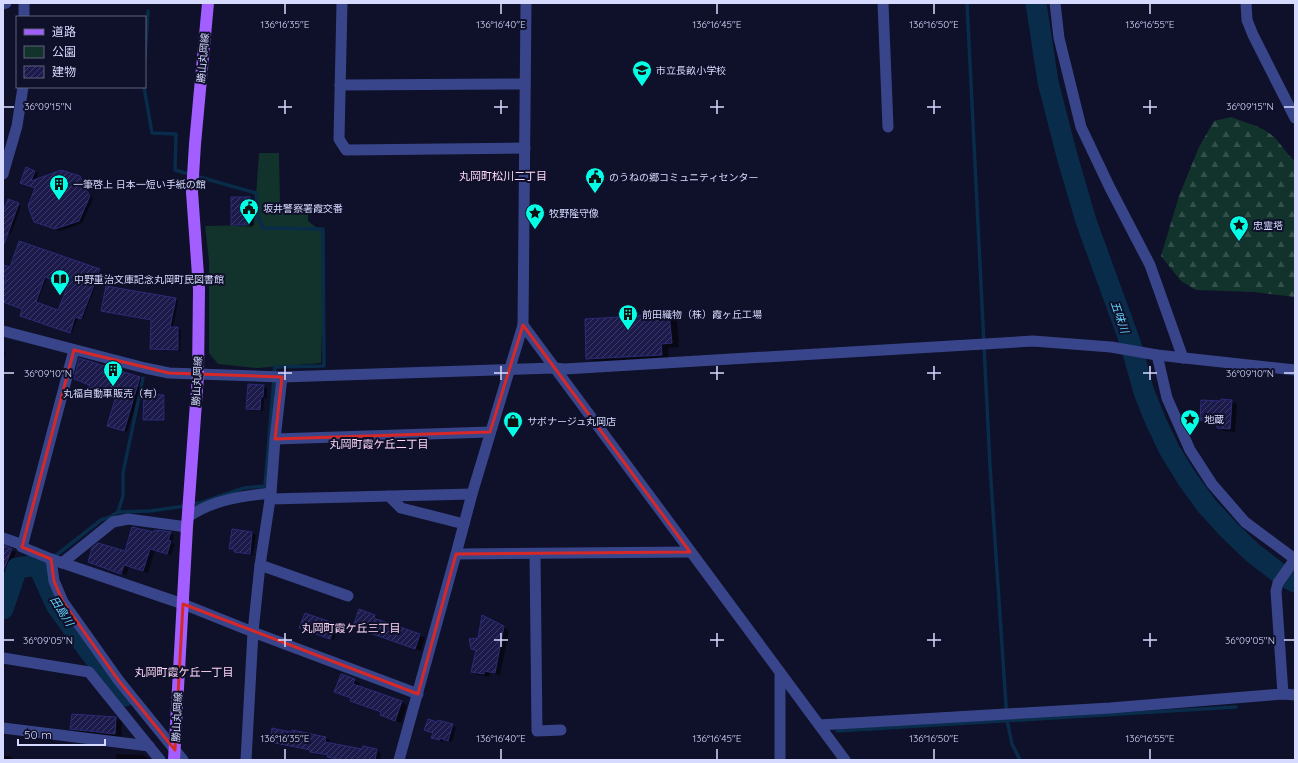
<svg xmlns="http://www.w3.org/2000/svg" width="1298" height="763" font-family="Quicksand,'Noto Sans JP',sans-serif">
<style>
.forest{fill:url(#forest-firs)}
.green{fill:#12332b}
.shadow{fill:#0007;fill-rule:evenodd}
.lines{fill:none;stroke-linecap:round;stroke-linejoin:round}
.stream{stroke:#082c49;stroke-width:3.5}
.river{stroke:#082c49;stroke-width:21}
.building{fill:url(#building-hatch);stroke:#2b2b78;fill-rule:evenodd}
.minor{stroke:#38458a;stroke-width:11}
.major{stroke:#a35eff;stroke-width:12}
.marked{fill:none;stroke:#d62828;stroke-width:3;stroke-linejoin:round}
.ticks{fill:none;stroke:#d7daff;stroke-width:1.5}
.labels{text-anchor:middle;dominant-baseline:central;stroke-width:4;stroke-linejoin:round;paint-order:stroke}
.street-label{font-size:10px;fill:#d7daff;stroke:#0f1029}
.poi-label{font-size:10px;fill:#d7daff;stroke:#0f1029;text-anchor:start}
.neighbourhood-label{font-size:11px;fill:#ffd9f9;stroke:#0f1029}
.water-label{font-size:11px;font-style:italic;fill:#65d6ff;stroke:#0f1029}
.ticks-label{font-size:10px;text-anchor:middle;fill:#d7daff;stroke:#0f1029;stroke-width:4;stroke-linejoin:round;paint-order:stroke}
</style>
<defs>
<pattern id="forest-firs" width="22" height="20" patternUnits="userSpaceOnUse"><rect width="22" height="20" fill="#12332b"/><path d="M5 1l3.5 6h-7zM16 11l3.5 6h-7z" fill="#34504b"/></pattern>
<pattern id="building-hatch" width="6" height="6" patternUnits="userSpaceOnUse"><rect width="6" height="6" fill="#1b1a4b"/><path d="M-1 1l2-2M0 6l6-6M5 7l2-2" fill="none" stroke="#3b3b66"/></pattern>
</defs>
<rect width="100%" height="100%" fill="#0f1029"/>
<path class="forest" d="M1231,117C1243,122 1258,125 1269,133C1279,139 1285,153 1295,161V297L1254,292L1196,290L1181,281L1161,256L1179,196L1199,147L1214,121Z"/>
<path class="green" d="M259,153H279L280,203L308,204V221L325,234L321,363L257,368L218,364L209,353V261L205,226L254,225Z"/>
<g class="shadow">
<path d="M35,171L38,173L36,181L79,177L83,179L93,199L82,223L60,231L39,223L36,188L25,184Z"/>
<path d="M249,198L253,200V227L236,226L232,224Z"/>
<path d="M9,200L21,206L11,234L3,231V214Z"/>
<path d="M3,266L10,268L99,270L101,271L83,319L78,317L72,333L23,317V309L3,302V290L7,277L3,275ZM47,277L69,285L59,312L37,304Z"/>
<path d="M175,299L178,301L173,328L181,330L180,351L154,350L151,349L152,321L106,312L103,311Z"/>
<path d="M669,315L677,320L679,347L668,348L669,359L595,362L587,358Z"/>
<path d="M3,350L6,352L3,359Z"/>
<path d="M80,359L143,380L127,432L108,426L117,396L92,388L90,387V385L75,379Z"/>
<path d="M264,386L267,388V398H264L263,411H251L247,409Z"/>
<path d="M163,396H165V420L144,419Z"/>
<path d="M1231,401L1237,404L1235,432L1224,431L1218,428V423H1207L1201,419Z"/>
<path d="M233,530L252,533L256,535L253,555L238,553L230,548Z"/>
<path d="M155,533H170L174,535L172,543L175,544L171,555L155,550L148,573L129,567L126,575L93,564L126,552Z"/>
<path d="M3,546L16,552L12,564L15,566L3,603Z"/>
<path d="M374,616L380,619L379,621L420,635L425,638L421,651L359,629L354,626Z"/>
<path d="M335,625L339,627L334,640L304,629Z"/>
<path d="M503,627L509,631L500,675L490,673L489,677L478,675L472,671L476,650L472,648L479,639Z"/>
<path d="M354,680L360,683L358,687L402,702L407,706L401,723L387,718L381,715L382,713L357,704L351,700L352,699L335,691Z"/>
<path d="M72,715L116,718L122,722L121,737L77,732L71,729Z"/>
<path d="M438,721L456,727L452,742L444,739L443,742L436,739L432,737L434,734L425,730L438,723Z"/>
<path d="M326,738L330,740V744L363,750H376L381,753L380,760H335L328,756L316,754L311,751L276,744L271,742Z"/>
<path d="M116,754L143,755L148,758V760H116Z"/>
<path d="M3,756H10L13,759V760H3Z"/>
</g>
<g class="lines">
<g class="stream">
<path d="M967,3L990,466L1007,720L1012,744L1020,760"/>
<path d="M145,58L148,11"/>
<path d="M144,87L152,133L176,134L175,170L256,193L258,216L263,228L323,229L324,366L275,367L265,486L244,488L200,503L191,504"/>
<path d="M118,512L123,496V473L143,378"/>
<path d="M53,557L59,553L101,520L110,517L118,512L150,511L185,506"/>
<path d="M38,565L47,560"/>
<path d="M837,731L1236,707"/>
</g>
<g class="river">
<path d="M1036,3L1048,82L1067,156L1086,221L1130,342L1144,392L1156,422L1170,451L1188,480L1207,506L1229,530L1253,553L1279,573L1295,582"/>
<path d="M3,609L17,568L38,565L56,605L89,651L125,696"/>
</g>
</g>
<g class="building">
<path d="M26,167L35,171L31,181L61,170L80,176L90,196L79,221L55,229L34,222L28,206L35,188L20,183Z"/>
<path d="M231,197H250L249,225H231Z"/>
<path d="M8,199L19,203L4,244L3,211Z"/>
<path d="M19,241L100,269L81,319L75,317L70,333L20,316L22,309L3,302V287L6,277L3,276V265L10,267ZM45,277L68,285L58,310L36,302Z"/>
<path d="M106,286L176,298L170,327H178V350L150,349L151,320L101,311Z"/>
<path d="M669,314L672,343L661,344L662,355L586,359L585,319Z"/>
<path d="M79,358L140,377L124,431L107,426L116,396L89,387V385L74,379Z"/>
<path d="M248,384L264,385L263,397H261L260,410L246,409Z"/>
<path d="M144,394L164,395V420H143Z"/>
<path d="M1221,399L1232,400L1230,429L1217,428V421L1200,420L1201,400L1221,401Z"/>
<path d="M132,527L154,532V530L156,531L157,530L171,532L168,540L171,541L167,554L150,549L143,571L124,565L121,574L88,562L92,548L98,543L125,551Z"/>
<path d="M232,529L252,532L250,554L234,552V549H229Z"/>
<path d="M3,545L12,549L3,571Z"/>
<path d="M359,609L375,615L374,618L420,634L415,649L353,627Z"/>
<path d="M305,613L336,624L330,639L299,628Z"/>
<path d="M482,615L504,626L495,673L484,671V674L471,672L476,650L471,649L469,639L478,638Z"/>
<path d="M341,674L355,679L353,684L402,701L395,721L380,715L381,712L350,701L351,698L334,692Z"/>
<path d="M72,714L116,717L115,734L70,729Z"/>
<path d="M428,719L437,722L438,720L453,724L448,741L440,738V740L431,738L433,733L424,730Z"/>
<path d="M272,728L291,732L292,730L326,737L325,742L362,749L363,746L377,749L375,760H341L327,757L328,755L310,752V750L270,742Z"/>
</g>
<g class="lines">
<g class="minor">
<path d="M342,3L339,139L346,150L525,148"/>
<path d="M883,3L888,127"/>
<path d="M1055,3L1059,38L1081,127L1110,188L1150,265L1183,358"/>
<path d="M1246,3L1247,20L1253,35L1295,118"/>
<path d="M3,4L6,3"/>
<path d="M24,17V3"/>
<path d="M340,85L525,84"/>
<path d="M3,174L17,126L23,87"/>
<path d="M523,325L845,760"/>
<path d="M3,331L145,368L169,373L282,377L554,368L565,369L1033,341L1111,347L1157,355L1295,370"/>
<path d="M74,350L22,547L51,559L183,604L253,632L418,694"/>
<path d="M1157,355L1167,398L1190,450L1212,484L1245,522L1295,559"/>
<path d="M275,439L490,432"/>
<path d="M389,496L401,508L464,524"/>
<path d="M270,499L472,494"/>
<path d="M188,517C212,500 242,496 271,493"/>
<path d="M3,538L23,545"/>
<path d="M456,554L690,552"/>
<path d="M535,554L537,731L561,730"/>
<path d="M51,559L54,581L63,602L119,681L183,760"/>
<path d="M62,563L113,522L128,519L187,527"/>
<path d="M260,565L348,596"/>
<path d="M3,658L89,672L160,760"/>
<path d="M1283,694L1276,591L1278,583L1295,559"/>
<path d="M819,725L1110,708L1283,694L1295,695"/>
<path d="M3,728L149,746"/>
<path d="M246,760L253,632L260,565L271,493L275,439L282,377"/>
<path d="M399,760L456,554L472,494L523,325L526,3"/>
<path d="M780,760V674"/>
</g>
<path class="major" d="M174,760L187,527L198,375L199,289L192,192L195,144L208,3"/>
</g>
<path class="marked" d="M523,325L690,552L456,554L418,694L183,604L175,750L119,681L63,602L54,581L51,559L22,547L74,350L169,373L282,377L275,439L490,432Z"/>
<path class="ticks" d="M285,4V14M501,4V14M717,4V14M934,4V14M1150,4V14M285,100V114M501,100V114M717,100V114M934,100V114M1150,100V114M4,107H14M278,107H292M494,107H508M710,107H724M927,107H941M1143,107H1157M1284,107H1294M285,366V380M501,366V380M717,366V380M934,366V380M1150,366V380M4,373H14M278,373H292M494,373H508M710,373H724M927,373H941M1143,373H1157M1284,373H1294M285,633V647M501,633V647M717,633V647M934,633V647M1150,633V647M4,640H14M278,640H292M494,640H508M710,640H724M927,640H941M1143,640H1157M1284,640H1294M285,749V759M501,749V759M717,749V759M934,749V759M1150,749V759"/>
<defs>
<g id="school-pin" transform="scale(1)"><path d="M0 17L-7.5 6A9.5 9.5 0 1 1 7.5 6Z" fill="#03ffe6" stroke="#0f1029"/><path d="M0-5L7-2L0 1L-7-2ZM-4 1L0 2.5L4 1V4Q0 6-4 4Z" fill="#111"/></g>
<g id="civic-pin" transform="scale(1)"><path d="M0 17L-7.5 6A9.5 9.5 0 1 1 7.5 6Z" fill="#03ffe6" stroke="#0f1029"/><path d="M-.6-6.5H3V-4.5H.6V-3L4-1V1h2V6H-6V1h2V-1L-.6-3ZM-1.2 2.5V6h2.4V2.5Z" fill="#111"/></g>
<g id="building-pin" transform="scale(1)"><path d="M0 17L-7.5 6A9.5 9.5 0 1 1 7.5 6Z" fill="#03ffe6" stroke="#0f1029"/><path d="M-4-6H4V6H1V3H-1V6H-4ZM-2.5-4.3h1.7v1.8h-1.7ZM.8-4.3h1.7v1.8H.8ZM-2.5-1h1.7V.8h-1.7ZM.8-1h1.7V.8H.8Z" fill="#111"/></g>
<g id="sight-pin" transform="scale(1)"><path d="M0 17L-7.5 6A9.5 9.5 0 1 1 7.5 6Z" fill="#03ffe6" stroke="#0f1029"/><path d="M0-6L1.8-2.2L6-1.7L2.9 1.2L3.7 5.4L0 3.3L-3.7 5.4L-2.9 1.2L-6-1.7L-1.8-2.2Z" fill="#111"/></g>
<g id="library-pin" transform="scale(1)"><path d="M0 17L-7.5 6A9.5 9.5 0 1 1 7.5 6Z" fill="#03ffe6" stroke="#0f1029"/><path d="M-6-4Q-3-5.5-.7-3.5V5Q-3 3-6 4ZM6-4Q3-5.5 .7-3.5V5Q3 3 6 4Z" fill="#111"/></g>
<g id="shop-pin" transform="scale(1)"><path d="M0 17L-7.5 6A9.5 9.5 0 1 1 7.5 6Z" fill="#03ffe6" stroke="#0f1029"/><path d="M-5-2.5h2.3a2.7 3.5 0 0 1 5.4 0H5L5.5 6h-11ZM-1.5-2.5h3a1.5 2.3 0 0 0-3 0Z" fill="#111"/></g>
</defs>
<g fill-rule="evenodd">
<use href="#school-pin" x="642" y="70"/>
<use href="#civic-pin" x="595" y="177"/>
<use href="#building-pin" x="59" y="184"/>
<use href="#civic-pin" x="249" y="208"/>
<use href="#sight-pin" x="535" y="213"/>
<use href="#sight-pin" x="1239" y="225"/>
<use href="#library-pin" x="60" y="279"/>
<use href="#building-pin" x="628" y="314"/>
<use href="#building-pin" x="113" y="370"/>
<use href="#sight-pin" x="1190" y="419"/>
<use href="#shop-pin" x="513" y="421"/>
</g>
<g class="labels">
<g class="street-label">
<text transform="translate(203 58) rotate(-85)">勝山丸岡線</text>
<text transform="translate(197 381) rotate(-87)">勝山丸岡線</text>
<text transform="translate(177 717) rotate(-87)">勝山丸岡線</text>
</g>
<g class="poi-label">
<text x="656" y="70">市立長畝小学校</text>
<text x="609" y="177">のうねの郷コミュニティセンター</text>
<text x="73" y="184">一筆啓上 日本一短い手紙の館</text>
<text x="263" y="208">坂井警察署霞交番</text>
<text x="549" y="213">牧野隆守像</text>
<text x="1253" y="225">忠霊塔</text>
<text x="74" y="279">中野重治文庫記念丸岡町民図書館</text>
<text x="642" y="314">前田織物（株）霞ヶ丘工場</text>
<text x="113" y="393" text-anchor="middle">丸福自動車販売（有）</text>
<text x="1204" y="419">地蔵</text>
<text x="527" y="421">サボナージュ丸岡店</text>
</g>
<g class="neighbourhood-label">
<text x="503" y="176">丸岡町松川二丁目</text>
<text x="379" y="444">丸岡町霞ケ丘二丁目</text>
<text x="351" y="628">丸岡町霞ケ丘三丁目</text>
<text x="184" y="672">丸岡町霞ケ丘一丁目</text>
</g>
<g class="water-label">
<text transform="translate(1120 317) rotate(71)">五味川</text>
<text transform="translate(62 611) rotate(58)">田島川</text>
</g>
</g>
<g class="ticks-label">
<text x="285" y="28">136°16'35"E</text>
<text x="501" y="28">136°16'40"E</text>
<text x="717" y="28">136°16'45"E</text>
<text x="934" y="28">136°16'50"E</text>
<text x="1150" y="28">136°16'55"E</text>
<text x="48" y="110">36°09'15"N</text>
<text x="1250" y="110">36°09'15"N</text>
<text x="48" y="377">36°09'10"N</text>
<text x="1250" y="377">36°09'10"N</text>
<text x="48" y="644">36°09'05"N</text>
<text x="1250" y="644">36°09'05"N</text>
<text x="285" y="742">136°16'35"E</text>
<text x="501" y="742">136°16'40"E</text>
<text x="717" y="742">136°16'45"E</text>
<text x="934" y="742">136°16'50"E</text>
<text x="1150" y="742">136°16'55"E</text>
</g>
<rect width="1298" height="763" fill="none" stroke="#d7daff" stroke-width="8"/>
<rect x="16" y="16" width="130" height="72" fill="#0f1029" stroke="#5f617f"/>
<rect x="24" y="29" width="20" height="6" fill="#a35eff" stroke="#5f617f"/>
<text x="52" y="36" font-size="12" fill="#d7daff">道路</text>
<rect x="24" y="46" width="20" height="12" fill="#12332b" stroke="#5f617f"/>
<text x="52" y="56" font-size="12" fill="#d7daff">公園</text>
<rect x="24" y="66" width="20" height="12" fill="url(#building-hatch)" stroke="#5f617f"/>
<text x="52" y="76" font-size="12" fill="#d7daff">建物</text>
<path d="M18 739v6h87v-6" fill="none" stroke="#d7daff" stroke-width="2"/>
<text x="24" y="739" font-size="12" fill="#d7daff" stroke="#0f1029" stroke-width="3" paint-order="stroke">50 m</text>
</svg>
